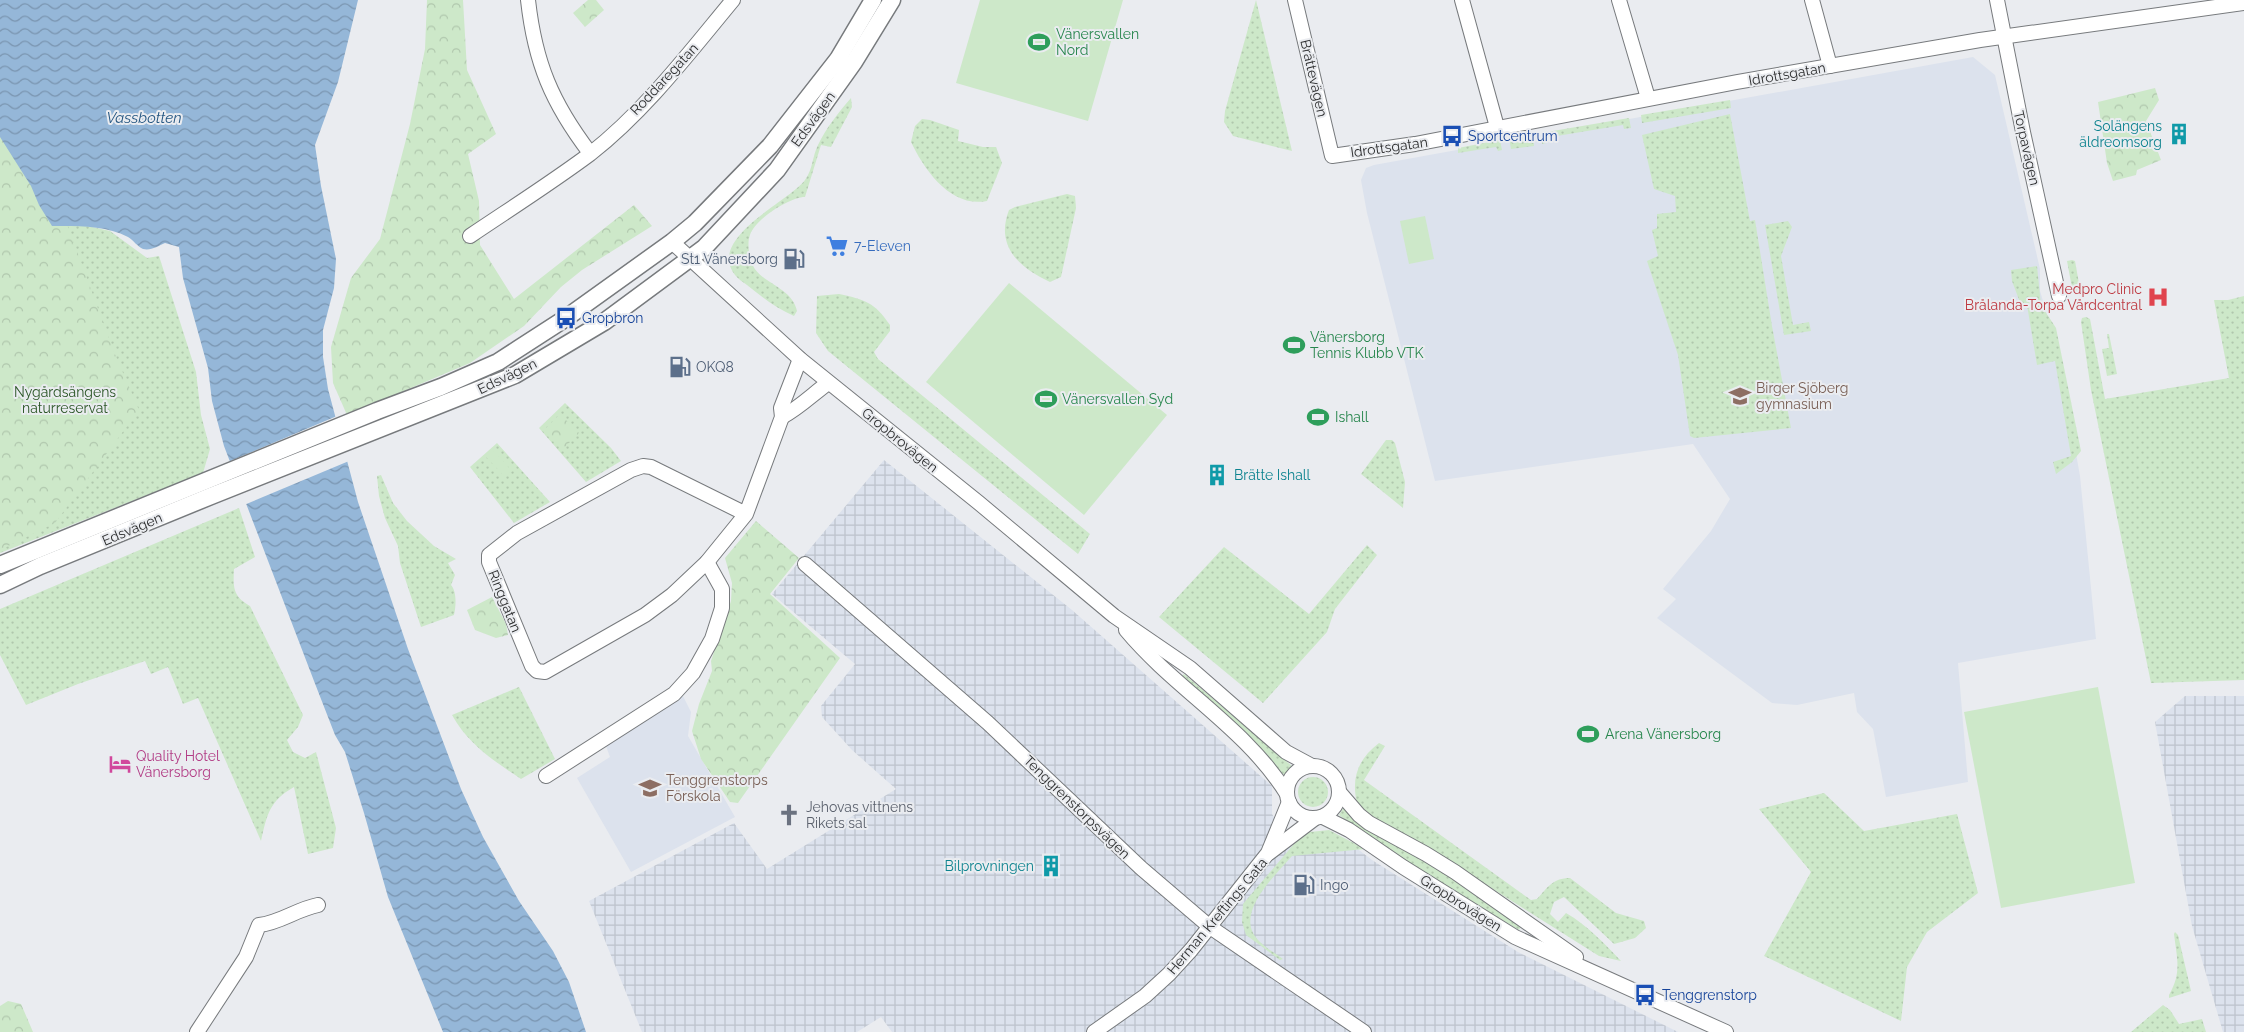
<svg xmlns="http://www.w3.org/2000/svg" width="2244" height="1032" font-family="Raleway,sans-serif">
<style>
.built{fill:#dce2ed}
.industrial{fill:url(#industrial-grid)}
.grass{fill:url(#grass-dots)}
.forest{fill:url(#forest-crowns)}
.garden{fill:#cde8c9}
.water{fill:url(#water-waves)}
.pier{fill:#eaecf0}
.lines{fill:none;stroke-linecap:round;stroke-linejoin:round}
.minor-casing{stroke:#777a7d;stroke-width:16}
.major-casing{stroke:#777a7d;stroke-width:19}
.minor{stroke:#fff;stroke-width:14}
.major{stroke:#fff;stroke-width:16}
.labels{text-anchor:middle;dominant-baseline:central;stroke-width:4;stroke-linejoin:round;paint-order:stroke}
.leisure-label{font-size:14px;fill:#27864d;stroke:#eaecf0;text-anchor:start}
.street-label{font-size:14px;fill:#2d2e2f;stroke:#eaecf0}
.culture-label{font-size:14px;fill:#0d838f;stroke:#eaecf0;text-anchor:end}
.transit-label{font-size:14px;fill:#164399;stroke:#eaecf0;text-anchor:start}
.shop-label{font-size:14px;fill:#366cbe;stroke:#eaecf0;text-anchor:start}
.service-label{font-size:14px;fill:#4e5e75;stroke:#eaecf0;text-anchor:start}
.health-label{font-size:14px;fill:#be3a42;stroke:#eaecf0;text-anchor:end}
.education-label{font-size:14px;fill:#785e54;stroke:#eaecf0;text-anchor:start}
.park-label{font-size:14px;fill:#2a5525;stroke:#eaecf0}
.hotel-label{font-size:14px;fill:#b23c85;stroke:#eaecf0;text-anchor:start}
.worship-label{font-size:14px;fill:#5b616d;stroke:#eaecf0;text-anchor:start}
.water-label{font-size:15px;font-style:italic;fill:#235581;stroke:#eaecf0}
</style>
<defs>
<pattern id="industrial-grid" width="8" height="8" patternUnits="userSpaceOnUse" patternTransform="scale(1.25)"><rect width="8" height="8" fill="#dce2ed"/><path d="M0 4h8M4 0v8" fill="none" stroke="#bdc2cc"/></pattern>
<pattern id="grass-dots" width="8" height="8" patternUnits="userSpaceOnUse" patternTransform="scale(1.25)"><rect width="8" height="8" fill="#cde8c9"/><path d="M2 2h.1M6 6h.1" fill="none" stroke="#b0c7ad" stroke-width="1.8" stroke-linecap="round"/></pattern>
<pattern id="forest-crowns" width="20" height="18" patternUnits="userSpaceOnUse" patternTransform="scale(1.25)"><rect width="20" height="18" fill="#cde8c9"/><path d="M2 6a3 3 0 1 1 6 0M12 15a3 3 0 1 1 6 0" fill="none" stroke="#b0c7ad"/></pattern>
<pattern id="water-waves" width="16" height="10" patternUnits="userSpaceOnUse" patternTransform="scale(1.25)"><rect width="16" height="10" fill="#95b7d8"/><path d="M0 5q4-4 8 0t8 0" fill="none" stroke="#7a95b0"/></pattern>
</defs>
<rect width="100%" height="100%" fill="#eaecf0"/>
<g class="built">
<path d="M1973,57L1995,75L2040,269V291L2057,347L2080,476L2096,639L1958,663L1968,782L1886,797L1873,729L1857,712L1854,693L1797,705L1772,703L1657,618L1676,599L1663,589L1711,531L1730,499L1693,444L1435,481L1367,213L1361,180L1366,168L1374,165Z"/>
<path d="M683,696L691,712L688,736L735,817L631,872L577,778L610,757L606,746L662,708Z"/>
</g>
<g class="industrial">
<path d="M884,460L1072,610L1272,786V814L1295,852L1351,844L1372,860L1518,952L1678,1032H892L881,1017L857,1032H642L589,901L734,823L767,869L896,789L852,750L822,717L821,706L855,664L772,594Z"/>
<path d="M2185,696H2244V1032H2223L2192,926L2155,722Z"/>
</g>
<g class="grass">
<path d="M1256,0L1292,151L1233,136L1224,122L1225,111Z"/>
<path d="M851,98L852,107L831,147L821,145L805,197C790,197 755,219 750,235C747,243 749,253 751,261C758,284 792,286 797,311L794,316C776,308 762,297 747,285C743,282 738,279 735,275C706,238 790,201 805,180C813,169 812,157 818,145C826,128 839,112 851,98Z"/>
<path d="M1730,100L1731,108L1642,123L1641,115Z"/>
<path d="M1730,114L1750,221L1755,220L1772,326L1791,428L1694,438L1690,436L1678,355L1647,261L1658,256L1652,230L1657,228V214L1676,212L1675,196L1654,189L1642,135Z"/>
<path d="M1629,118L1631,128L1624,129L1623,125L1545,138L1546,143L1542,144L1541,133Z"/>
<path d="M922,119L930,120L959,130L958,141L983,147H996L1002,163L987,201C951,208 925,171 911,142L915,126Z"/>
<path d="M1533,135L1534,146L1511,149L1509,138Z"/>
<path d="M1500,140L1502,150L1498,151L1496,147L1458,153V148Z"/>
<path d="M0,160L63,226H88L110,231L147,258L159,256L196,372L201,415L210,449L203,473L0,553Z"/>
<path d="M1067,194L1075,196L1076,208L1061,277L1050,282C1019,268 995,246 1009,210L1015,207Z"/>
<path d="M1788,221L1792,227L1781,256L1793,325L1809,322L1811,331L1784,335L1765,225Z"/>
<path d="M2072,260L2075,261L2080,289L2073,293L2067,261Z"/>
<path d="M2037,266L2041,305L2056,328L2081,451L2072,462L2056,474L2053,462L2071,456L2055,361L2037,365L2027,305H2021L2012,281L2011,270Z"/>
<path d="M839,294C866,300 874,302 890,325V331L874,352L878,359L1090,534L1078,554L828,351L816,333L817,296Z"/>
<path d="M2244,296V680L2151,683L2091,390L2081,322L2082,318L2086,317L2090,319L2105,399L2229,378L2214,300H2228Z"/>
<path d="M2107,334H2109L2117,374L2107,376L2102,349L2109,348Z"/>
<path d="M565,403L611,448L621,461L586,482L539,428Z"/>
<path d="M1386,440H1392L1395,443L1405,482L1403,508L1361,474Z"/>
<path d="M497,443L550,502L514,523L470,467Z"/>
<path d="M381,475L393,503L407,521L434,546L456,559L448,563L455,575L451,585C457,592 456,606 454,615L421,627L400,563L398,546L385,518L379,496L377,476Z"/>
<path d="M239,508L255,557L234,569C233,588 233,596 250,606L303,715L298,727L287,740L293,752L305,758L316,752L336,828L333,848L308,854L294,787C269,801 267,815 261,841L198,698L183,704L168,667L151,674L145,661L78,684L26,705L0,655V609Z"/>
<path d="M1367,545L1377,555L1335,609L1327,632L1263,703L1159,617L1224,547L1309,614Z"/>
<path d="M1184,674L1293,767L1284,775L1181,677Z"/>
<path d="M519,687L555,759L521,779C494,761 468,744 452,715Z"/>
<path d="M1379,743L1385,746L1364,780L1531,900L1537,899C1548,887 1553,878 1570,878L1616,913L1644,921L1646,928L1635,938L1614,944L1564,897L1554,902L1550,914L1558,922L1566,913C1587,925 1605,944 1621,961L1599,956L1447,860L1373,819L1357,803C1351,778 1358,759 1379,743Z"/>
<circle cx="1313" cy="792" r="15"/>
<path d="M1824,793L1864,831L1957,814L1978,893L1927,932L1907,967L1901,1021L1764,956L1811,872L1759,809Z"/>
<path d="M1344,807L1367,830L1435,865L1522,925L1519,930L1403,861L1339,815Z"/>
<path d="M1329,830L1365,849L1292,856C1277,874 1240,907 1253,933C1259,944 1273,952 1283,959L1280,960L1246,935L1242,922L1243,904L1299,838L1310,832Z"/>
<path d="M2175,932L2178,935L2191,991L2169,998V995C2182,973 2177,959 2174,934Z"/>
<path d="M2163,1005L2170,1010L2179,1024L2202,1019L2206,1032H2131Z"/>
</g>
<g class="forest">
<path d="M427,0H463L467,70L496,134L468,154L479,201L480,245L514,299L634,205L652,226L582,270L561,287L524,326L470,363L347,415L333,383L331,347L351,278L380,239L410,124L425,49Z"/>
<path d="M588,0H596L604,10L585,27L573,13Z"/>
<path d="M0,42L114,352L139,410L55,523L0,550Z"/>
<path d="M2155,88L2159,100L2146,121L2161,160L2137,170L2136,175L2113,181L2107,163L2098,102Z"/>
<path d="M560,414L579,433L563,449L545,429Z"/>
<path d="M756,521L799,558L770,594L840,658L738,803L730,802L701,759L692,731L699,704L712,671L711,661L731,601L732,583L725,558Z"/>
<path d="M492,597L506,624L508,635L496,638L475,630L467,610Z"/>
<path d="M8,1001L21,1004L33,1032H0V1006Z"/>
</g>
<g class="garden">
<path d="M980,0H1123L1088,121L956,83Z"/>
<path d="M1425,216L1434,259L1409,264L1400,221Z"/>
<path d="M1009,283L1167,415L1084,515L926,382Z"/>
<path d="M492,449L512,471L505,477L485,456Z"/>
<path d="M2098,687L2135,883L2001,908L1964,712Z"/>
</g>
<path class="water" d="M0,0H358L338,82L315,145L321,186L336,259L334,288L323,330V357L328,389L358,502L408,649L461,789L483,837L519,901L553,951L569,982L586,1032H443L388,897L364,813L345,752L335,735L314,681L224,446L212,401L208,368L183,278L179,247L165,243C158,246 151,251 143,249C138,247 133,240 128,237C105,225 77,226 52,226L39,205L31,186L0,137Z"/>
<path class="pier" d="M337,416L349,461L244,505L228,462Z"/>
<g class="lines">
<g class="minor-casing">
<g id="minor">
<path d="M528,0C535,63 552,103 590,153"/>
<path d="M1295,0L1332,156L1415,144L1737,82L1980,40L2244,3"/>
<path d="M1462,0L1497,127"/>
<path d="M1619,0L1648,98"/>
<path d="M1812,0L1830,66"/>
<path d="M1997,0L2023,132L2059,296"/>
<path d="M470,236C510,209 551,183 590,154C645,111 689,53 733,0"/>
<path d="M672,242L800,359L979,503L1114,616L1190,668L1286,752L1312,766"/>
<path d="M782,417C799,408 813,394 828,383"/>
<path d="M746,514L651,467L643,466L631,470L517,533L489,555V562L532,666L537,671L545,672L645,615L672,595L707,562L746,514L782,417L781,408L800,359"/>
<path d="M805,564L988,723L1141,868L1210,927L1364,1032"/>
<path d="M1126,630C1175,689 1246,728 1287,794"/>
<circle cx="1313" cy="792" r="26"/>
<path d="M546,776L674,694L693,673L712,639L722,608V589L707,562"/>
<path d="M1340,793L1359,815L1369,823L1426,854L1455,872L1576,957"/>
<path d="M1323,817L1349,830L1403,867L1515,937L1726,1032"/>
<path d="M1269,853L1314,819"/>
<path d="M197,1032L246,957L259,925C280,923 297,909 318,905"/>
<path d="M1094,1032L1145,996L1169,974L1191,950L1268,853L1289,802"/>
</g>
</g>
<g class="major-casing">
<g id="major">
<path d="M0,565L377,411L441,387L498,362L518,349L566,318L672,242L695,223L770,146L838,59L873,0"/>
<path d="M0,585L40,566L211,496L515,375L604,322L704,248L777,170L854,62L892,0"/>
</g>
</g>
<use href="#minor" class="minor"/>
<use href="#major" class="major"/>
</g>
<defs>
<g id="stadium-bare" transform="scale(1.725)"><path d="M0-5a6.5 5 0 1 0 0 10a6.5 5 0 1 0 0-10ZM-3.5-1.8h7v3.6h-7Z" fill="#2e9e5b" stroke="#eaecf0" stroke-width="2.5" paint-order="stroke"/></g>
<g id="building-bare" transform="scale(1.725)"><path d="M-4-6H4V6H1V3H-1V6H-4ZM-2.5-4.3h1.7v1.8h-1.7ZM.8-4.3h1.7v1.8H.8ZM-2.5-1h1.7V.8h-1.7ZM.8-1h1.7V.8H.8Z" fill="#0f9aa8" stroke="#eaecf0" stroke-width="2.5" paint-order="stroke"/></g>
<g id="bus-bare" transform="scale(1.725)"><path d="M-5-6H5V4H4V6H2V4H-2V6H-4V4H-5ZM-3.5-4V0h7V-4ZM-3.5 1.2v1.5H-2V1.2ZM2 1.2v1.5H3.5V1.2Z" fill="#1a4fb4" stroke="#eaecf0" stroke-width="2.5" paint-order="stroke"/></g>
<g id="supermarket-bare" transform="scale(1.725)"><path d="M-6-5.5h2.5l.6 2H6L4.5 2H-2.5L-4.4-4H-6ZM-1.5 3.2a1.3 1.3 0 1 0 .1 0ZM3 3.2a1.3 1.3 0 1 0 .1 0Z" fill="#3f7fe0" stroke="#eaecf0" stroke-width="2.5" paint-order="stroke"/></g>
<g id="fuel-bare" transform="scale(1.725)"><path d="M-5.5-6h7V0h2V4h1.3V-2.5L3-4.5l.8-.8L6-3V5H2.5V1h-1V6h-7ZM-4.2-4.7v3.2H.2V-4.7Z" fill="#5c6f8a" stroke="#eaecf0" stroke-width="2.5" paint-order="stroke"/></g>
<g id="hospital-bare" transform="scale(1.725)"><path d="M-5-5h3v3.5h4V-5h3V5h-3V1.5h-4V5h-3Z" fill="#e0444e" stroke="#eaecf0" stroke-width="2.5" paint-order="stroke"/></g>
<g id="school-bare" transform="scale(1.725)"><path d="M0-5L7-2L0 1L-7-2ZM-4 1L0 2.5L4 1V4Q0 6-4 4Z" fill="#8d6e63" stroke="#eaecf0" stroke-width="2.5" paint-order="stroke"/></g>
<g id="hotel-bare" transform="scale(1.725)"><path d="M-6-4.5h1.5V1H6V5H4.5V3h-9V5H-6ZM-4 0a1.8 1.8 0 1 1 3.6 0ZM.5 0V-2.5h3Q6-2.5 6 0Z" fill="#d1479c" stroke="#eaecf0" stroke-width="2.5" paint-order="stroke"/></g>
<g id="church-bare" transform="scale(1.725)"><path d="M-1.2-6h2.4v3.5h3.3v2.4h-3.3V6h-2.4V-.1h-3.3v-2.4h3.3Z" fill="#6b7280" stroke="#eaecf0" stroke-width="2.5" paint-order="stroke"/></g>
</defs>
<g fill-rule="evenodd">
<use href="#stadium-bare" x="1039" y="42"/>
<use href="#building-bare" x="2179" y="134"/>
<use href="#bus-bare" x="1452" y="136"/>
<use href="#supermarket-bare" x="837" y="246"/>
<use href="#fuel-bare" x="794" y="259"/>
<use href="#hospital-bare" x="2158" y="297"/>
<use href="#bus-bare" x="566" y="318"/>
<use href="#stadium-bare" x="1294" y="345"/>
<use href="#fuel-bare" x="680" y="367"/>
<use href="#school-bare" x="1740" y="396"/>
<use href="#stadium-bare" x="1046" y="399"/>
<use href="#stadium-bare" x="1318" y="417"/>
<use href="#building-bare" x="1217" y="475"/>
<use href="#stadium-bare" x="1588" y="734"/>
<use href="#hotel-bare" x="120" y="764"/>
<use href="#school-bare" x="650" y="788"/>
<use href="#church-bare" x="789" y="815"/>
<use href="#building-bare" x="1051" y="866"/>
<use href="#fuel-bare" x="1304" y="885"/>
<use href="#bus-bare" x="1645" y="995"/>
</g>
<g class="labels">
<g class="leisure-label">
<text x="1056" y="34">Vänersvallen<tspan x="1056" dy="16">Nord</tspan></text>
<text x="1310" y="337">Vänersborg<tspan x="1310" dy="16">Tennis Klubb VTK</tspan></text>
<text x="1062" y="399">Vänersvallen Syd</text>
<text x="1335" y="417">Ishall</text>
<text x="1605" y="734">Arena Vänersborg</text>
</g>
<g class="street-label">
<text transform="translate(1787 74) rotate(-10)">Idrottsgatan</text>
<text transform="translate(1314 78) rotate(77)">Brättevägen</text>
<text transform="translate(664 79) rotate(-47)">Roddaregatan</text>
<text transform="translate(813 119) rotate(-54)">Edsvägen</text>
<text transform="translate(1389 147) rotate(-8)">Idrottsgatan</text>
<text transform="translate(2027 148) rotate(77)">Torpavägen</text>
<text transform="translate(507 376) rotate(-26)">Edsvägen</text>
<text transform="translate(900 440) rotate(39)">Gropbrovägen</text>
<text transform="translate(132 529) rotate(-23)">Edsvägen</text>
<text transform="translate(505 601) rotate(68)">Ringgatan</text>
<text transform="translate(1077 807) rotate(44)">Tenggrenstorpsvägen</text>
<text transform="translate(1461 903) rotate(32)">Gropbrovägen</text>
<text transform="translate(1217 916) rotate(-50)">Herman Kreftings Gata</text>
</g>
<g class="culture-label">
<text x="2162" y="126">Solängens<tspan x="2162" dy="16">äldreomsorg</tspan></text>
<text x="1234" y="475" text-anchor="start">Brätte Ishall</text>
<text x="1034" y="866">Bilprovningen</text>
</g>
<g class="transit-label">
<text x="1468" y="136">Sportcentrum</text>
<text x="582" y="318">Gropbron</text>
<text x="1662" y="995">Tenggrenstorp</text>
</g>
<g class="shop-label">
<text x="854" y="246">7-Eleven</text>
</g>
<g class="service-label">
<text x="778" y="259" text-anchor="end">St1 Vänersborg</text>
<text x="696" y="367">OKQ8</text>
<text x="1320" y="885">Ingo</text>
</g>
<g class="health-label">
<text x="2142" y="289">Medpro Clinic<tspan x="2142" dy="16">Brålanda-Torpa Vårdcentral</tspan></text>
</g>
<g class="education-label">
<text x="1756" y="388">Birger Sjöberg<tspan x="1756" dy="16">gymnasium</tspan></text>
<text x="666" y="780">Tenggrenstorps<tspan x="666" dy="16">Förskola</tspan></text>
</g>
<g class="park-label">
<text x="65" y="392">Nygårdsängens<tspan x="65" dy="16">naturreservat</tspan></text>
</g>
<g class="hotel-label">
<text x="136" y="756">Quality Hotel<tspan x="136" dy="16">Vänersborg</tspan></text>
</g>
<g class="worship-label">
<text x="806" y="807">Jehovas vittnens<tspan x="806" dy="16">Rikets sal</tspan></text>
</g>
<g class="water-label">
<text x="144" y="118">Vassbotten</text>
</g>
</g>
</svg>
